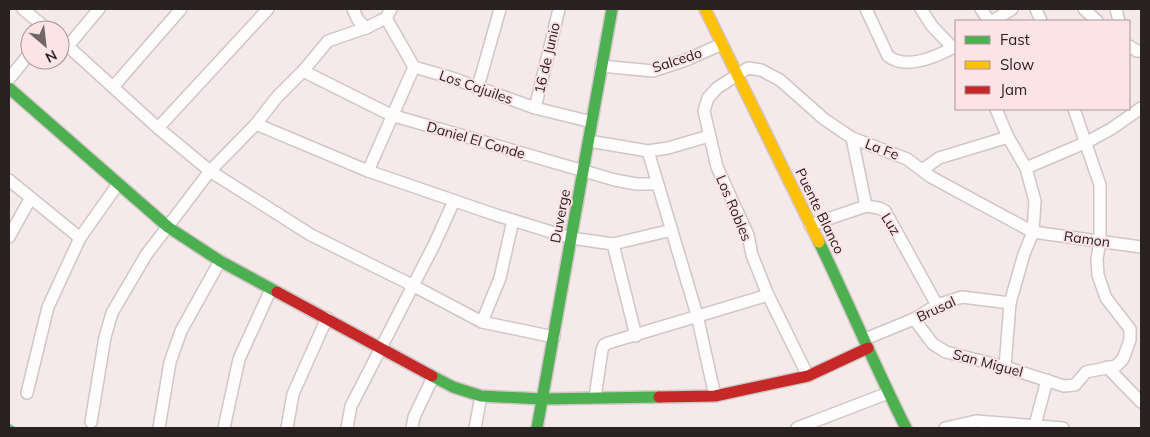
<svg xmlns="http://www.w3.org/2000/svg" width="1150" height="437" font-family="Mulish,sans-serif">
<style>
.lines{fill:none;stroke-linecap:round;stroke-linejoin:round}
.stream{stroke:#66baab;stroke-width:3}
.street-casing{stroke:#d0c6c6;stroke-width:14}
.fast-casing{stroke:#d0c6c6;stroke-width:14}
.slow-casing{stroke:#d0c6c6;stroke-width:14}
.jam-casing{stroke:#d0c6c6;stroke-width:14}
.street{stroke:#fefcfc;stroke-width:11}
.fast{stroke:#4caf50;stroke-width:11}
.slow{stroke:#ffc107;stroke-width:11}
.jam{stroke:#c62828;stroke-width:11}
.labels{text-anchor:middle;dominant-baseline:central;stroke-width:4;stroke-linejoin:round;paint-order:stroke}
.street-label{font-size:14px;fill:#2a2122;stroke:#fce3e6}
</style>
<rect width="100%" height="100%" fill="#f6e9ea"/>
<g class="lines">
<path class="stream" d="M9,425L14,428"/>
<g class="street-casing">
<g id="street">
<path d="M23,9L48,30"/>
<path d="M353,9L358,20L366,28"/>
<path d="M866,9L888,56C907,71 938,56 956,46"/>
<path d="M921,9L932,26L953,48"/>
<path d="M981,9L989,21"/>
<path d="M1036,9L1041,21"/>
<path d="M1084,9L1097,21"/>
<path d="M1116,9L1119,21"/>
<path d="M386,18L414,67L449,77L535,108L592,122"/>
<path d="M993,21L1012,9"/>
<path d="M60,39L158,128L210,171L311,235L412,285L482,322L554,337"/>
<path d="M68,46L99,9"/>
<path d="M1129,46L1137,51H1141"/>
<path d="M601,66L653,71L686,60L722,44"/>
<path d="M303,71L391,115L615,180L636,184H657"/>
<path d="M9,79L30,53"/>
<path d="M113,87L181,9"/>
<path d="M478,87L500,9"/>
<path d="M535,108L559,9"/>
<path d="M996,109L1008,137L1026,168L1035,201L1033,232L1024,254L1010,303L1005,367"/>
<path d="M256,124L368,171L496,215L571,238L613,244L672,230"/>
<path d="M158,128L268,9"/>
<path d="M852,138L866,206"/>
<path d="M589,141L648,151L668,148L709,136"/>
<path d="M648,151L697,315L715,396"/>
<path d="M1026,168L1087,142L1111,129L1141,108"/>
<path d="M922,170L939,158L1008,137"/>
<path d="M368,171L414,67"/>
<path d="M9,180L80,238"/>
<path d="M810,225L866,206L879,208L885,211L937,305"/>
<path d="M9,237L30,199"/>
<path d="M613,244L636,336"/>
<path d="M914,319L933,344L946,352L1005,367L1064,386L1075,385L1086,372L1116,366L1123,359L1130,340V329L1106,298L1098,275L1097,259L1100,241V185L1074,109"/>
<path d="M482,322L500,278L513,220"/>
<path d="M865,339L914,319L937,305L962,297L1010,303"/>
<path d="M1107,367L1141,402"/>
<path d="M808,376L768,295L752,255L748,235L717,167L704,111L708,98L717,88L748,68L761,70L780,80L824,119L852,138L907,159L931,177L1033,232L1141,247"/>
<path d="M27,393L48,307L80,238L118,184"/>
<path d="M595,397L602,350L604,345L608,343L768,295"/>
<path d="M91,422L105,337L112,313L146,255L210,171L256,124L277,97L303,71L328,41L366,28L386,18L391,9"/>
<path d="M1035,425L1047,380"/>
<path d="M159,428L170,362L181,331L220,261"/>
<path d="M224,428L239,359L271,289"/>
<path d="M287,428L293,394L327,318"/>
<path d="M347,428L351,406L434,245L454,201"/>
<path d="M412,428L414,417L433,377"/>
<path d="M475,428L481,396"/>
<path d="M797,428L888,393"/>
<path d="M945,428L976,421L1063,428"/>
</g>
</g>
<g class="fast-casing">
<g id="fast">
<path d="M9,88L168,227L220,261L277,292"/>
<path d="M819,242C849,304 875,367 906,428"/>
<path d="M432,376L453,387L481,396L542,399L659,397"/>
<path d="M537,428L612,9"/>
</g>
</g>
<g class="slow-casing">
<path id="slow" d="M705,9L819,242"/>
</g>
<g class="jam-casing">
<g id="jam">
<path d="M277,292L432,376"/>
<path d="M659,397L715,396L808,376L868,348"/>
</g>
</g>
<use href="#street" class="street"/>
<use href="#fast" class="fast"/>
<use href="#slow" class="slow"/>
<use href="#jam" class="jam"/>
</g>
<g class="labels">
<g class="street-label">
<text transform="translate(547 58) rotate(-77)">16 de Junio</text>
<text transform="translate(677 60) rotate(-18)">Salcedo</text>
<text transform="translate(476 87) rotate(19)">Los Cajuiles</text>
<text transform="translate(476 140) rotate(16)">Daniel El Conde</text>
<text transform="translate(882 149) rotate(21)">La Fe</text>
<text transform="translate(734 208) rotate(67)">Los Robles</text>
<text transform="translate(820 211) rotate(64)">Puente Blanco</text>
<text transform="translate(560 216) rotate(-79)">Duverge</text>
<text transform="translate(891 224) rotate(58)">Luz</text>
<text transform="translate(1087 239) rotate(8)">Ramon</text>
<text transform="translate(936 309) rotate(-25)">Brusal</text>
<text transform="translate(988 363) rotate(15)">San Miguel</text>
</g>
</g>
<rect width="1150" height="437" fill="none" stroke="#2a2122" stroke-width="20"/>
<rect x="955" y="20" width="175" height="90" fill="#fce3e6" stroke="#a89598"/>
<rect x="965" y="36" width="25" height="8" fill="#4caf50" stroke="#a89598"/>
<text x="1000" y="45" font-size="15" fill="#2a2122">Fast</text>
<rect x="965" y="61" width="25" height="8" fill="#ffc107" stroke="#a89598"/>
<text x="1000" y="70" font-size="15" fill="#2a2122">Slow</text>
<rect x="965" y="86" width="25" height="8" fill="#c62828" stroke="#a89598"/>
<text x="1000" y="95" font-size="15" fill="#2a2122">Jam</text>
<g transform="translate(45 45) rotate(152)"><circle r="24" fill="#fce3e6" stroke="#a89598"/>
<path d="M0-4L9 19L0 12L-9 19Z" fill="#716768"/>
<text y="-8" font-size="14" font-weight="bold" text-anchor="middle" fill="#2a2122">N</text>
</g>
</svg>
